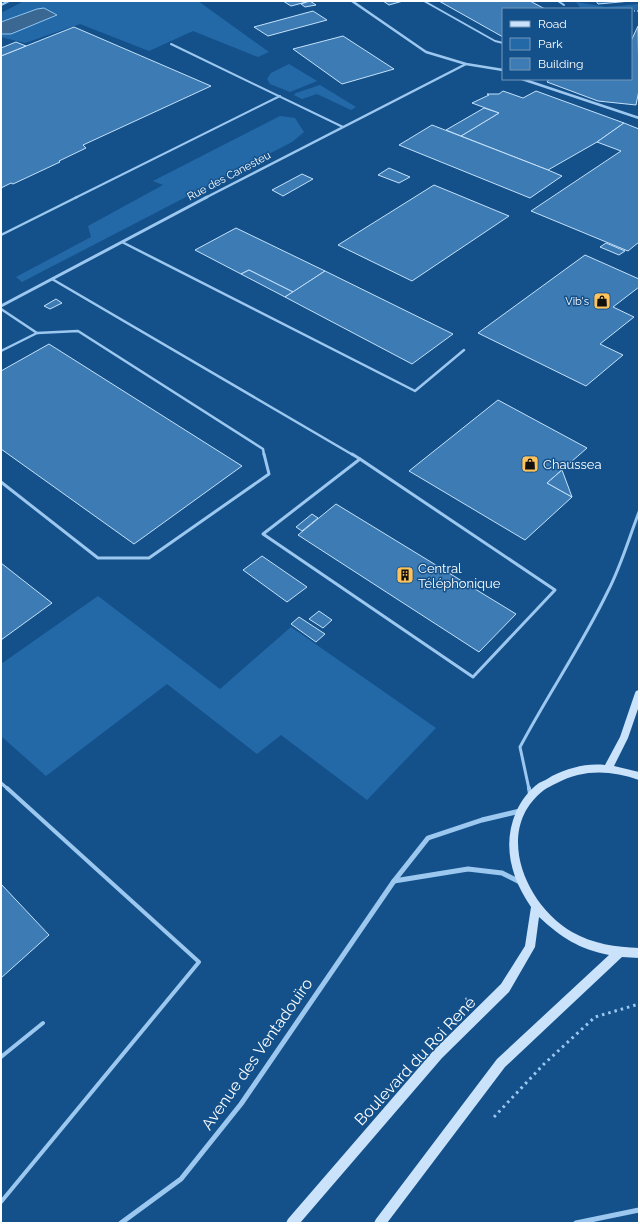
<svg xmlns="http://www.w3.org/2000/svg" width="640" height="1224" font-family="Raleway,sans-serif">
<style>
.green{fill:#2369a8}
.water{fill:#3b6893;stroke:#8ec5f3}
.building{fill:#3d7bb4;stroke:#c3e1fb}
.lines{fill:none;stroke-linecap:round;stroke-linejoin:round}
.path-far1{stroke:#9cc8f0;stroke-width:1.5;stroke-dasharray:1 2;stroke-linecap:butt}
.path{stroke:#9cc8f0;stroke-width:3;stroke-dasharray:2.5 4;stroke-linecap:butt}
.service-far3{stroke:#9cc8f0;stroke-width:2}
.service-far2{stroke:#9cc8f0;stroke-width:2.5}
.service-far1{stroke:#9cc8f0;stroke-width:3}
.service{stroke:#9cc8f0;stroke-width:4}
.minor-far2{stroke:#9cc8f0;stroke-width:2.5}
.minor-far1{stroke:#9cc8f0;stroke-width:3}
.minor{stroke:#9cc8f0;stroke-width:5}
.secondary{fill:#cae3fb;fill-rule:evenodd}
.labels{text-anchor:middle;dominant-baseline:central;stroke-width:3;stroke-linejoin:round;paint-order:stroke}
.far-street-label{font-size:11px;fill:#fff;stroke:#14518b}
.far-poi-label{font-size:11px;fill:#fff;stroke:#14518b;text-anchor:end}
.poi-label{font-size:13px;fill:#fff;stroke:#14518b;text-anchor:start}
.near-street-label{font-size:16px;fill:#fff;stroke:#14518b}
</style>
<rect width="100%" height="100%" fill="#14518b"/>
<g class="green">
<path d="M24,1H198L269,52L258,57L193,31L149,51L80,24L25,43L1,37V13Z"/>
<path d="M576,2L606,7L639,4V10L581,9Z"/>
<path d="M289,64L317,81L290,92L270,84L267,79L271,73Z"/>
<path d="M320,85L356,107L351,110L317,94L302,99L294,95L296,93Z"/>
<path d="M280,116L295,118L304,132L292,142L22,282L16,277L91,237L88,226L163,185L153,181Z"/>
<path d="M98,596L220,689L291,627L436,728L367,800L281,735L257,754L167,684L46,776L1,736V664Z"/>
</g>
<path class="water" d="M44,8L57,15L11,34H1V22L37,9Z"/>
<g class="building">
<path d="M283,1H310L291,6Z"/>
<path d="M310,1L316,5L305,7L301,4Z"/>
<path d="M383,1H403L389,5Z"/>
<path d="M439,1H530L545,9H503V37Z"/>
<path d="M596,1H631L598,4Z"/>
<path d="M313,11L327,20L268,36L254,27Z"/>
<path d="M638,26L639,90L636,105L598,101L547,82L549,79H631V41Z"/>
<path d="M74,27L211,86L83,145L86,148L59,161L60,162L13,184L11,183L1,188V56Z"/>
<path d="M343,36L394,69L342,84L293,49Z"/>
<path d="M16,42L26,46L1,56V48Z"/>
<path d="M503,91L523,98L536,91L624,123L597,142L548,170L461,136L499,113L472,103L489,95L487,94H499Z"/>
<path d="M484,108L499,113L461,136L446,130Z"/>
<path d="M624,123L639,129V242L628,251L531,211L621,151L597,142Z"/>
<path d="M432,125L548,170L562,176L530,198L399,145Z"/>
<path d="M389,168L410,177L399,183L378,175Z"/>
<path d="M302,174L313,179L283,196L272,190Z"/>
<path d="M434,185L509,216L412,281L338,245Z"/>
<path d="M236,228L325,271L293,292L249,270L241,274L195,250Z"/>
<path d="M606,243L625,251L619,255L600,247Z"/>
<path d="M585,255L639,279V287L613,307L634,317L600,344L623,355L586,386L478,333Z"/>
<path d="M249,270L293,292L285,297L241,274Z"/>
<path d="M325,271L453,334L412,364L285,297Z"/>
<path d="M56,299L62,303L50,309L44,306Z"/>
<path d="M49,344L242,466L134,544L1,449V371Z"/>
<path d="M498,400L587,448L547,483L572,497L525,540L409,471Z"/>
<path d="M562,470L572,497L547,483Z"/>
<path d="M336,504L516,614L479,652L298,535Z"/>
<path d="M312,514L318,518L302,531L296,527Z"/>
<path d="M262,556L307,587L287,602L243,570Z"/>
<path d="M1,563L52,603L1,640Z"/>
<path d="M319,611L332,620L323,628L309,619Z"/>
<path d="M299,617L325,634L316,642L291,624Z"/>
<path d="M1,884L49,935L1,978Z"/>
</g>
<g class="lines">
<path class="path-far1" d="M631,11H639"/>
<path class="path" d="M494,1117L544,1064L595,1017L639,1004"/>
<g class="service-far3">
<path d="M424,1L495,41L503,43"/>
<path d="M558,1L564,5"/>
<path d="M171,44L343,127"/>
<path d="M75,198L280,96"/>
</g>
<g class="service-far2">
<path d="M1,235L77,197"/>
<path d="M122,242L415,391L464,350"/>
<path d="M52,279L353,455"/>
<path d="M1,309L37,333"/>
<path d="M1,351L37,333L78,331L263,449L264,455"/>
</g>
<g class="service-far1">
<path d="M352,454L360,459"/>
<path d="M360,459L555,590L473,677L263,534Z"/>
<path d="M1,482L98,558H149L269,474L264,454"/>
<path d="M1,783L8,789"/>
<path d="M529,789L520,747C548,694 582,645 608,591C621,566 629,538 639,512"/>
</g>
<g class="service">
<path d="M529,788L530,794"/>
<path d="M1,1057L43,1023"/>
<path d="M1,1202L199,962L7,788"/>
</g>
<g class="minor-far2">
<path d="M352,1L426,52L466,64L503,70"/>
<path d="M1,5L9,1"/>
<path d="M522,79L639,118"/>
<path d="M205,198L466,64"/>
</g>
<path class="minor-far1" d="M1,306L207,197"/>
<g class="minor">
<path d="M394,881L468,869L502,873L520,882"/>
<path d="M121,1223L181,1179L241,1104L394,881L428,838L482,820L520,811"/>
<path d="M576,1223L639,1210"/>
</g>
<path class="secondary" d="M639,690V706L628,738L614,766L639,772V780C611,770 583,769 557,783C553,785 548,787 544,790C493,829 525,905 572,932C593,944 616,947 639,948V958L622,957L505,1067L387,1223H374L376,1219L497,1059L609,955C579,949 562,938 539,917L535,947L509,992L442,1058L300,1223H286L288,1219L434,1050L501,984L525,946L531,907C511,878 502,845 516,812C521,801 529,790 539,783C543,781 548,779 552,776C569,768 586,763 605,765L620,737L635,693L636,691Z"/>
</g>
<defs>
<g id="shop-square" transform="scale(0.9)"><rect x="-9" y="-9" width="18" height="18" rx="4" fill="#ffc35b" stroke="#14518b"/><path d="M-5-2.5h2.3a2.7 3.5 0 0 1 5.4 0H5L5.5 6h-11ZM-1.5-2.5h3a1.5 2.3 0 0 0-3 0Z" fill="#111"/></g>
<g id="building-square" transform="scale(0.9)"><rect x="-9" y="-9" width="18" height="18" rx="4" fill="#ffc35b" stroke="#14518b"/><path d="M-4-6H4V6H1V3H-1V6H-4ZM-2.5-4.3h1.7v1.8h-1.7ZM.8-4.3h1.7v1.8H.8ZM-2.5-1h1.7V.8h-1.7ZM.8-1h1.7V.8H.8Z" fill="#111"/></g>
</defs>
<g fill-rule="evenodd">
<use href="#shop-square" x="602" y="301"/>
<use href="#shop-square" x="530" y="464"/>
<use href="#building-square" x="405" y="575"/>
</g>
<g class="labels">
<g class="far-street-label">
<text transform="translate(229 176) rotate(-28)">Rue des Canesteu</text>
</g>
<g class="far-poi-label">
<text x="589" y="301">Vib's</text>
</g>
<g class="poi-label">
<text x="543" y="464">Chaussea</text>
<text x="418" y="568">Central<tspan x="418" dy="15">Téléphonique</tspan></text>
</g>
<g class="near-street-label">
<text transform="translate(257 1054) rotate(-55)">Avenue des Ventadouïro</text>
<text transform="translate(415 1061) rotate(-47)">Boulevard du Roi René</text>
</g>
</g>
<rect width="640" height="1224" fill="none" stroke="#ffffff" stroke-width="4"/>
<rect x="502" y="8" width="130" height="72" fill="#14518b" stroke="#7297b9"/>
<rect x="510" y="21" width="20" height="6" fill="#cae3fb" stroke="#7297b9"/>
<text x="538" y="28" font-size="12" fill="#ffffff">Road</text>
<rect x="510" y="38" width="20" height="12" fill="#2369a8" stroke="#7297b9"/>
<text x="538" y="48" font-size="12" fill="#ffffff">Park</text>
<rect x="510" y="58" width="20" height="12" fill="#3d7bb4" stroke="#7297b9"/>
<text x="538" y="68" font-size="12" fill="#ffffff">Building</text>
</svg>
